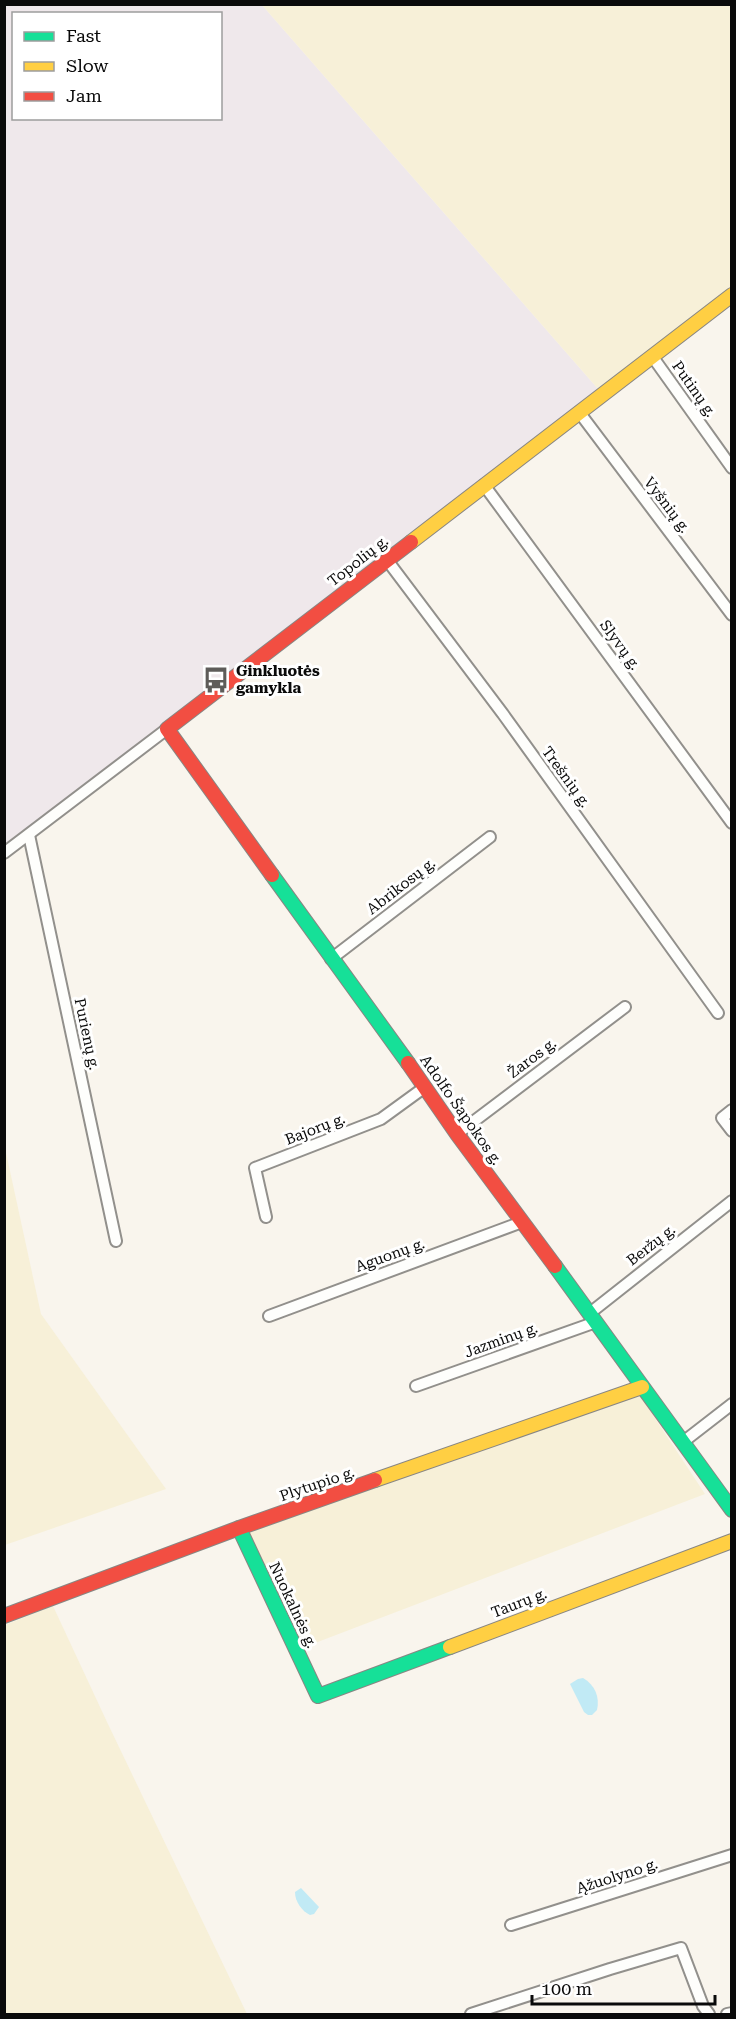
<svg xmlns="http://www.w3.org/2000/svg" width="736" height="2019" font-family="'Roboto Serif',serif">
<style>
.industrial{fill:#efe8eb;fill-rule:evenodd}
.farmland{fill:#f7f0d8}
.water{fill:#c1eaf5}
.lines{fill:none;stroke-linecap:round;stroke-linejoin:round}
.street-casing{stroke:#92908c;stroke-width:14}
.fast-casing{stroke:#888683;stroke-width:16}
.slow-casing{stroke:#888683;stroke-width:16}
.jam-casing{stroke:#888683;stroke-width:16}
.street{stroke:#fefefc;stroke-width:10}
.fast{stroke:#16e098;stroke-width:14}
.slow{stroke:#ffcf43;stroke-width:14}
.jam{stroke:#f24e42;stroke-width:14}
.labels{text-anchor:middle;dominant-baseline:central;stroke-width:6;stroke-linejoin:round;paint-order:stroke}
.street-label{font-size:15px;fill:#0a0a0a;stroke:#fff}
.poi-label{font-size:15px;font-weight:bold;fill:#0a0a0a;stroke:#fff;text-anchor:start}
</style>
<rect width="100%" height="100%" fill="#f9f5ed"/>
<path class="industrial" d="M5,5H262L599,390L5,845ZM14,14H220V118H14Z"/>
<g class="farmland">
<path d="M262,5H731V287L599,390Z"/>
<path d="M5,1148L41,1314L166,1489L5,1545Z"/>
<path d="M637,1391L705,1494L302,1648L248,1533Z"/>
<path d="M53,1606L107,1722L247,2014H5V1625Z"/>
</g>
<g class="water">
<path d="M583,1678C595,1685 600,1697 597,1710L592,1715H588L584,1712L570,1684L578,1679Z"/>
<path d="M301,1888L319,1907L314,1914L310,1915C302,1911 295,1902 295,1892Z"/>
</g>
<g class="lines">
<g class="street-casing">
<g id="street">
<path d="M652,356L732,468"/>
<path d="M579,412L732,615"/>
<path d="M484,485L732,823"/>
<path d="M387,560L503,714L718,1013"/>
<path d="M29,835L116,1241"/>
<path d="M4,853L167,729"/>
<path d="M331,959L490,837"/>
<path d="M732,1110L722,1118L732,1131"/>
<path d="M457,1134L625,1007"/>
<path d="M266,1217L255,1168L381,1119L425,1087"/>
<path d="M590,1313L732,1201"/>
<path d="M269,1316L522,1222"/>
<path d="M416,1386L596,1322"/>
<path d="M683,1442L732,1404"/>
<path d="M511,1925L732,1855"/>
<path d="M471,2014L610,1969L681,1948L703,2006L709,2014"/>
<path d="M727,2014L732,2013"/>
</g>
</g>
<g class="fast-casing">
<g id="fast">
<path d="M272,875L408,1063"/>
<path d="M555,1266L732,1510"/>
<path d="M239,1528L318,1696L450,1647"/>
</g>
</g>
<g class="slow-casing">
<g id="slow">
<path d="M411,542L732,295"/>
<path d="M375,1480L642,1387"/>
<path d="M450,1647L732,1541"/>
</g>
</g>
<g class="jam-casing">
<g id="jam">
<path d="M272,875L167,729L411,542"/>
<path d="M408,1063L457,1134L555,1266"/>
<path d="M4,1616L239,1528L375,1480"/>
</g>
</g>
<use href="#street" class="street"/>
<use href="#fast" class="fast"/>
<use href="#slow" class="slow"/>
<use href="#jam" class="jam"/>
</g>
<defs>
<g id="bus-bare" transform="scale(2.07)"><path d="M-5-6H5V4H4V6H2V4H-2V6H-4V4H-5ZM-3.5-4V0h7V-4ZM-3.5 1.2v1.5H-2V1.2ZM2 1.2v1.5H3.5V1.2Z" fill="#5e5c59" stroke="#fff" stroke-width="2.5" paint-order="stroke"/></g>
</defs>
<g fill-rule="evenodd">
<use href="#bus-bare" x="216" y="680"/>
</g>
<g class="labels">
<g class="street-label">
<text transform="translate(694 389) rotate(55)">Putinų g.</text>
<text transform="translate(667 505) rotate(53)">Vyšnių g.</text>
<text transform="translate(358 561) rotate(-38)">Topolių g.</text>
<text transform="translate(620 645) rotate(54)">Slyvų g.</text>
<text transform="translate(566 777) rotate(54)">Trešnių g.</text>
<text transform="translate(401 886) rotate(-38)">Abrikosų g.</text>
<text transform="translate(87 1034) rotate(78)">Purienų g.</text>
<text transform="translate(532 1058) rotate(-37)">Žaros g.</text>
<text transform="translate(461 1110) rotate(55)">Adolfo Šapokos g.</text>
<text transform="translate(315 1129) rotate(-21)">Bajorų g.</text>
<text transform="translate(651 1245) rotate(-38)">Beržų g.</text>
<text transform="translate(390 1255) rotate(-20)">Aguonų g.</text>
<text transform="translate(501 1340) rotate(-20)">Jazminų g.</text>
<text transform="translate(317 1484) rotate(-19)">Plytupio g.</text>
<text transform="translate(519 1603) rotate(-21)">Taurų g.</text>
<text transform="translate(293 1605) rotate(65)">Nuokalnės g.</text>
<text transform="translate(617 1876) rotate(-18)">Ąžuolyno g.</text>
</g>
<g class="poi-label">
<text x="236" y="671">Ginkluotės<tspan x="236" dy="17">gamykla</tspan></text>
</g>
</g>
<rect width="736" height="2019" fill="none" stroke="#0a0a0a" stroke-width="12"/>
<rect x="12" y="12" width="210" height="108" fill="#ffffff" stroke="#9d9d9d" stroke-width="1.5"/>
<rect x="24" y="32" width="30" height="9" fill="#16e098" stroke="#9d9d9d" stroke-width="1.5"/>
<text x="66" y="42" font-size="18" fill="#0a0a0a">Fast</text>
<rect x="24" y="62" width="30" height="9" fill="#ffcf43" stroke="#9d9d9d" stroke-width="1.5"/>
<text x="66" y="72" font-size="18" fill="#0a0a0a">Slow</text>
<rect x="24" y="92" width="30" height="9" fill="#f24e42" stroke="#9d9d9d" stroke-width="1.5"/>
<text x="66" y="102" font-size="18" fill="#0a0a0a">Jam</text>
<path d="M532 1995v9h183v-9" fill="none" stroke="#0a0a0a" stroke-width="3"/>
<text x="541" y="1995" font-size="18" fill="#0a0a0a" stroke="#ffffff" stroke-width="4.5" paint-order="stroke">100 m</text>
</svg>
